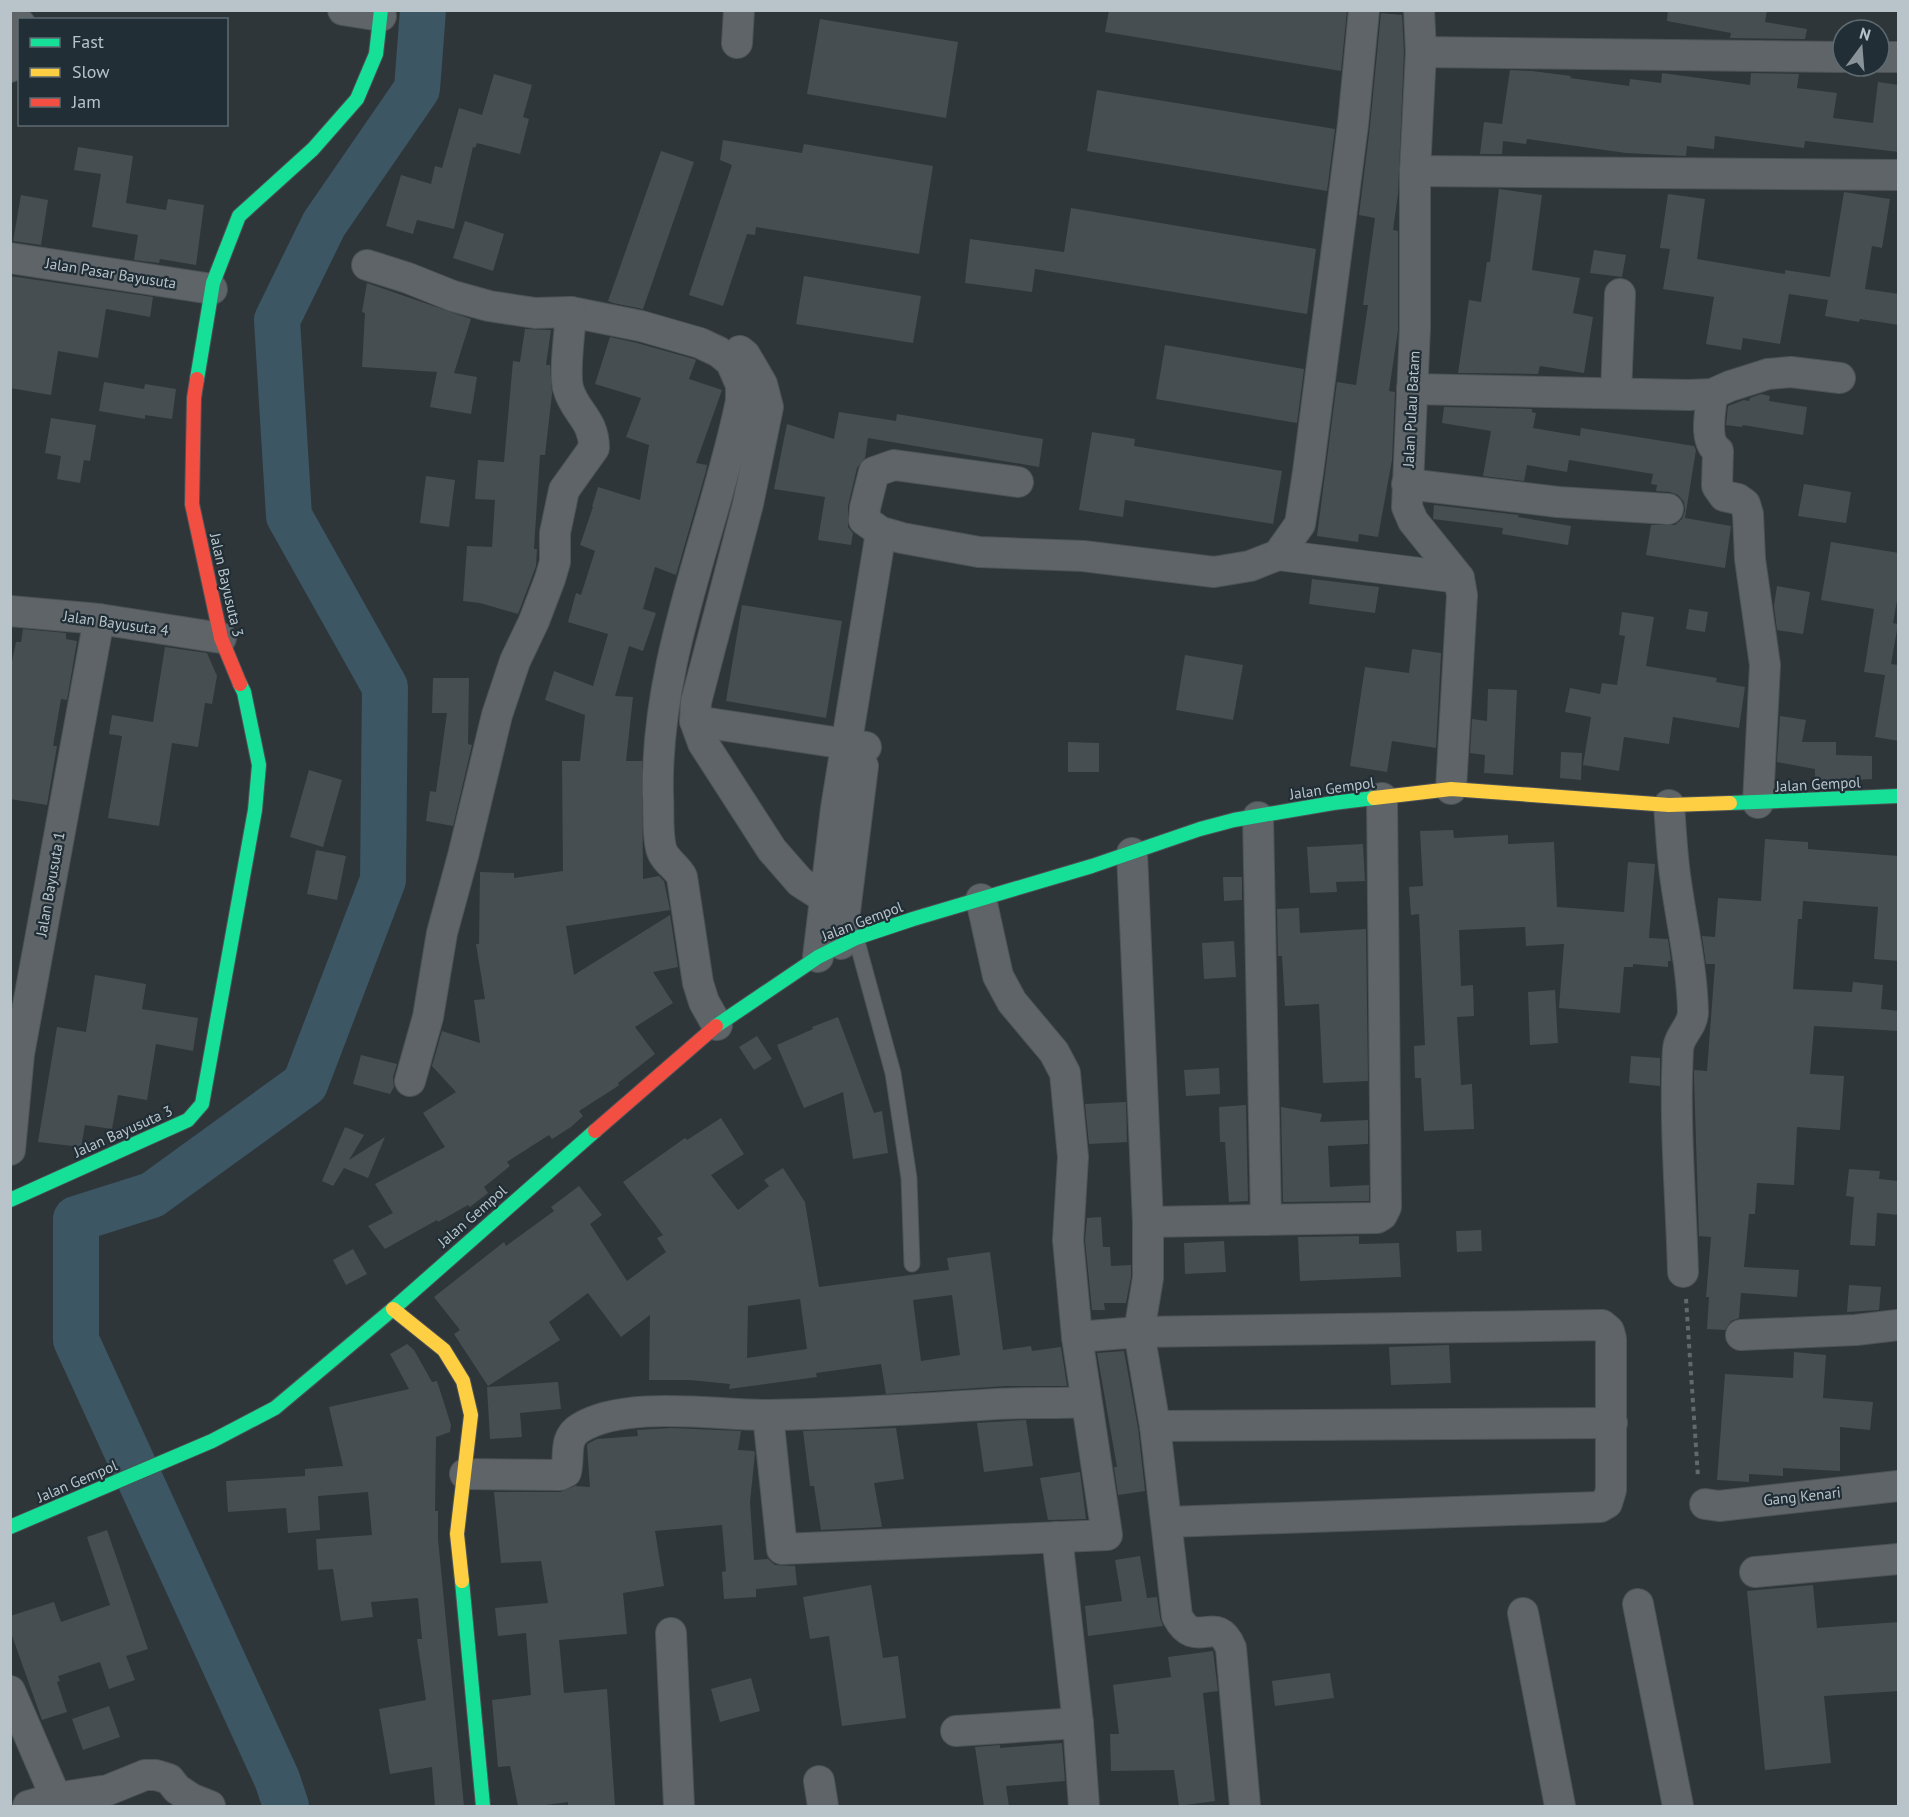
<svg xmlns="http://www.w3.org/2000/svg" width="1909" height="1817" font-family="'PT Sans',sans-serif">
<style>
.lines{fill:none;stroke-linecap:round;stroke-linejoin:round}
.river{stroke:#3d5664;stroke-width:46}
.building{fill:#474e52;fill-rule:evenodd}
.lane-casing{stroke:#4c5255;stroke-width:17}
.street-casing{stroke:#4c5255;stroke-width:32}
.fast-casing{stroke:#4c5255;stroke-width:16}
.slow-casing{stroke:#4c5255;stroke-width:16}
.jam-casing{stroke:#4c5255;stroke-width:16}
.path{stroke:#62686c;stroke-width:4;stroke-dasharray:4.5 4.5;stroke-linecap:butt}
.lane{stroke:#5e6468;stroke-width:15}
.street{stroke:#5e6468;stroke-width:30}
.fast{stroke:#16e098;stroke-width:14}
.slow{stroke:#ffcf43;stroke-width:14}
.jam{stroke:#f24e42;stroke-width:14}
.labels{text-anchor:middle;dominant-baseline:central;stroke-width:4.5;stroke-linejoin:round;paint-order:stroke}
.street-label{font-size:15px;fill:#b9c4ca;stroke:#212e36}
</style>
<rect width="100%" height="100%" fill="#2e363a"/>
<g class="lines">
<path class="river" d="M286,1806L277,1779L76,1340V1219L152,1195L305,1084L383,880L385,687L289,516L277,320L324,224L417,89L423,10"/>
</g>
<g class="building">
<path d="M1109,10H1347L1341,71L1105,32Z"/>
<path d="M1668,10H1767L1765,22L1807,29L1805,39L1730,38L1731,33L1667,21Z"/>
<path d="M1381,13L1402,15L1404,52L1398,194L1393,230L1398,231V330L1389,391L1395,392L1392,460L1378,537L1359,534L1358,542L1317,536L1337,382L1356,385L1368,305H1363L1375,218L1359,215L1370,126Z"/>
<path d="M820,19L958,42L946,118L807,94Z"/>
<path d="M1510,70L1532,71L1571,76L1570,78L1629,86L1630,79L1661,83L1662,73L1750,85L1751,73L1799,74L1797,88L1837,93L1833,118L1873,123L1878,82L1899,85V152L1805,141L1804,148L1715,136L1714,149L1687,146L1686,156L1626,153L1527,139L1526,144L1503,141L1502,154H1480L1484,122L1502,124Z"/>
<path d="M494,74L532,85L523,117L529,119L520,154L477,143L475,148L473,147L454,229L417,220L413,234L386,226L401,175L431,184L435,166L442,168L459,108L482,115Z"/>
<path d="M1097,90L1335,129L1327,191L1087,151Z"/>
<path d="M723,140L802,153L804,144L933,166L919,254L756,227L755,235L747,234L723,306L689,295L732,165L720,160Z"/>
<path d="M78,147L133,156L126,203L166,210L168,199L204,205L196,265L160,259L159,263L134,260L138,235L92,227L101,174L74,170Z"/>
<path d="M661,151L694,162L643,309L613,303L608,301Z"/>
<path d="M1499,189L1542,195L1532,270L1580,278L1573,313L1593,317L1584,373L1540,366L1538,374L1458,373L1469,300L1481,302L1487,262H1490Z"/>
<path d="M1844,192L1890,199L1882,248L1872,246L1865,289L1899,294V325L1860,319L1859,322L1825,316L1828,300L1789,294L1780,344L1743,338L1741,350L1706,344L1714,297L1663,289L1670,249L1660,248L1668,194L1705,199L1697,259L1785,274V270L1830,277Z"/>
<path d="M21,195L48,200L41,245L13,241Z"/>
<path d="M1071,208L1316,249L1307,314L1035,269L1032,292L965,283L970,239L1064,252Z"/>
<path d="M465,221L504,234L493,271L453,258Z"/>
<path d="M1594,250L1626,255L1622,277L1590,273Z"/>
<path d="M10,276L153,297L150,317L106,309L98,358L58,351L51,395L10,388Z"/>
<path d="M804,276L921,296L913,343L796,324Z"/>
<path d="M367,283L471,319L454,373L477,377L471,414L430,407L437,372L362,367L365,313L362,312Z"/>
<path d="M525,329L551,330L546,365H550L552,394L545,455H540L534,549H537L536,566L518,614L480,603L463,601L467,546L492,547L495,500L475,499L478,460L504,462L513,361L520,362Z"/>
<path d="M610,337L637,343L694,359L696,360L689,379L722,390L696,463L707,465L706,471L676,575L655,567L643,609L656,613L643,651L629,646L615,696L633,697L626,761H642L643,879L659,876L664,881L670,910L566,926L574,975L670,915L678,967L653,972L673,1003L635,1027L655,1054L618,1083L619,1085L615,1088L579,1111L583,1116L571,1127L552,1139L549,1135L507,1162L510,1166L484,1187L488,1193L470,1207L468,1205L438,1222L437,1220L385,1249L368,1226L393,1213L375,1184L445,1147L423,1113L456,1092L432,1066L442,1031L480,1043L474,1000L485,999L476,944H479L480,872L514,873V878L563,871L562,761H580L585,715L545,700L554,671L593,686L608,634L568,622L576,593L581,595L595,551L580,545L593,507H592L598,487L640,500L649,445L626,437L641,398L595,384Z"/>
<path d="M1165,345L1304,369L1297,423L1156,399Z"/>
<path d="M104,382L144,389L145,384L176,389L172,419L145,415V419L99,411Z"/>
<path d="M1761,394L1770,396L1769,401L1807,407L1803,435L1743,425L1742,427L1726,425L1728,406L1744,400L1749,401L1750,398Z"/>
<path d="M1444,407L1532,409V412L1536,413L1533,428L1580,436L1581,428L1694,446L1696,450L1685,518L1731,526L1725,568L1646,555L1651,525H1675L1682,519L1685,511L1684,502L1678,495L1670,492L1656,491L1657,485L1651,484L1653,474L1569,460L1567,472L1527,465L1524,481L1483,476L1491,431L1442,423Z"/>
<path d="M839,412L896,421L897,414L1043,439L1039,467L868,438L865,458L857,468L848,506V527L853,533L851,545L818,540L825,497L774,489L787,424L834,439Z"/>
<path d="M51,418L96,425L90,461L84,460L80,483L57,479L61,456L45,453Z"/>
<path d="M1092,432L1135,439L1134,446L1282,471L1273,524L1125,500L1123,517L1079,510Z"/>
<path d="M426,476L455,480L449,527L420,523Z"/>
<path d="M1804,484L1851,492L1846,523L1798,516Z"/>
<path d="M1434,505L1519,515L1518,517L1571,526L1568,545L1502,534L1503,528L1433,519Z"/>
<path d="M1831,542L1899,553V589L1893,623L1898,624L1891,664L1899,665V741L1875,737L1885,675L1864,672L1874,609L1821,600Z"/>
<path d="M1312,579L1379,587L1375,613L1309,604Z"/>
<path d="M1777,586L1810,592L1803,634L1777,630L1774,606Z"/>
<path d="M742,605L842,621L826,718L726,701Z"/>
<path d="M1689,609L1708,612L1705,632L1686,629Z"/>
<path d="M1622,612L1654,617L1646,666L1717,678L1716,682L1745,687L1739,728L1673,717L1669,744L1624,737L1619,771L1583,765L1591,717L1565,712L1570,688L1600,694L1602,683L1617,685L1625,636L1619,635Z"/>
<path d="M23,629L66,633V639L77,641L67,700L61,699L53,746H57L47,805L10,799V671L16,642H21Z"/>
<path d="M165,647L207,653L217,676L212,704L205,703L198,747L172,743L159,826L108,818L122,736L109,734L112,715L153,722Z"/>
<path d="M1412,649L1441,653L1436,748L1392,741L1387,772L1350,766L1365,667L1409,673Z"/>
<path d="M1185,655L1243,665L1233,720L1176,710Z"/>
<path d="M433,678H469L468,744L472,745L453,826L426,821L430,791L436,792L447,713H432Z"/>
<path d="M1488,689L1517,690L1513,775L1484,773L1485,755L1470,753L1472,719L1487,721Z"/>
<path d="M1780,716L1806,720L1802,742H1836V755L1872,756V779L1815,782V769L1777,762Z"/>
<path d="M1068,742L1099,743V772H1068Z"/>
<path d="M1561,752L1582,753L1581,780L1560,778Z"/>
<path d="M309,770L342,780L323,847L290,837Z"/>
<path d="M1453,830L1454,838L1508,835V844L1554,842L1557,907L1624,912L1628,862L1655,864L1649,938L1668,939L1671,961H1668V967L1633,964V967H1624L1620,1013L1559,1008L1564,944L1526,946L1525,927L1459,930L1461,986L1473,985L1474,1016L1457,1017L1461,1085L1472,1084L1474,1129L1424,1131L1421,1078H1415L1414,1046L1425,1045L1419,914L1411,915L1409,887L1423,886L1420,831Z"/>
<path d="M1765,839L1808,842V849L1899,856V961L1874,959L1878,907L1803,901L1802,919H1798L1793,989L1852,992L1853,982L1883,985L1881,1009L1899,1011V1031L1814,1026L1810,1074L1844,1076L1840,1130L1797,1127L1794,1185L1757,1183L1755,1214H1749L1744,1267L1799,1270L1797,1297L1741,1293L1739,1318L1731,1321L1725,1330L1707,1329L1709,1297H1706L1711,1237L1699,1236L1694,1077V1070L1707,1071L1715,964H1706L1702,936L1715,937L1718,898L1761,901Z"/>
<path d="M1363,844L1365,881L1336,882L1337,892L1310,893L1307,847Z"/>
<path d="M316,850L346,856L337,900L307,894Z"/>
<path d="M1223,877H1242V900L1224,901Z"/>
<path d="M1299,908L1300,933L1366,929L1368,1081L1323,1083L1319,1004L1285,1006L1282,956H1278L1277,909Z"/>
<path d="M1234,941L1236,977L1204,979L1202,943Z"/>
<path d="M95,975L146,984L142,1009L198,1018L193,1051L156,1044L147,1100L118,1095L112,1129L85,1125L81,1147L38,1142L57,1027L86,1032Z"/>
<path d="M1555,990L1558,1043L1530,1045L1528,992Z"/>
<path d="M838,1017L874,1113L882,1111L888,1153L853,1159L843,1092L804,1108L777,1045L813,1029L812,1027Z"/>
<path d="M757,1036L772,1059L754,1070L739,1047Z"/>
<path d="M361,1055L397,1064L393,1077L394,1087L390,1094L353,1084Z"/>
<path d="M1631,1056L1660,1058V1086L1629,1083Z"/>
<path d="M1219,1068L1220,1094L1186,1096L1184,1070Z"/>
<path d="M1126,1102L1127,1142L1089,1144L1085,1104Z"/>
<path d="M1246,1105L1248,1201L1229,1202L1225,1142H1220L1219,1107Z"/>
<path d="M1281,1107L1322,1114L1320,1122L1368,1120V1144L1328,1146L1330,1187L1369,1185V1201L1283,1202Z"/>
<path d="M721,1118L744,1154L711,1175L738,1210L769,1186L764,1180L783,1168L805,1202L819,1287L949,1270L947,1258L990,1252L1003,1350L1031,1346L1032,1351L1061,1347L1067,1386H1006L886,1394L881,1364L816,1373L817,1377L729,1389L730,1384L690,1380H649L650,1315L621,1337L588,1293L549,1322L560,1340L488,1386L454,1334L460,1330L434,1297L504,1242L506,1246L554,1211L551,1207L579,1186L602,1215L590,1224L627,1281L666,1252L657,1238L663,1235L623,1182L685,1138L687,1140ZM952,1295L960,1355L921,1361L913,1300ZM800,1299L807,1349L747,1358L748,1306Z"/>
<path d="M345,1127L364,1135L349,1160L385,1137L368,1178L344,1168L333,1186L322,1181Z"/>
<path d="M1849,1169L1880,1171L1879,1179L1899,1181V1215L1877,1213L1875,1246L1850,1245L1854,1197L1846,1196Z"/>
<path d="M1101,1217L1103,1247H1110L1111,1266L1131,1265V1277L1126,1303H1104L1105,1310H1092L1085,1240L1087,1218Z"/>
<path d="M1481,1230L1482,1251L1457,1252L1456,1231Z"/>
<path d="M1359,1236V1244L1399,1243L1401,1277L1300,1281L1298,1237Z"/>
<path d="M1224,1241L1226,1272L1185,1274L1184,1243Z"/>
<path d="M353,1249L367,1274L346,1285L333,1260Z"/>
<path d="M1849,1285L1881,1287L1879,1310L1847,1312Z"/>
<path d="M407,1344L414,1350L432,1382L437,1381L451,1425L450,1432L436,1437L435,1511H438V1539L464,1806H435L432,1767L390,1774L379,1709L426,1700L417,1639H422L418,1598L371,1602L373,1617L341,1621L333,1569L318,1570L316,1539L372,1535L368,1492L318,1496L320,1530L288,1533L286,1508L228,1512L226,1481L305,1476V1469L343,1466L329,1407L409,1389L390,1354Z"/>
<path d="M1449,1345L1451,1383L1391,1385L1389,1347Z"/>
<path d="M1124,1351L1138,1428L1145,1491L1118,1495L1114,1467H1117L1097,1353Z"/>
<path d="M1794,1352L1826,1355L1823,1398L1873,1402L1870,1430L1840,1427V1471L1783,1468V1476L1749,1474V1482L1717,1480L1725,1374L1793,1378Z"/>
<path d="M558,1382L561,1409L520,1413L522,1437L490,1439L487,1387Z"/>
<path d="M1026,1420L1033,1466L984,1472L977,1423Z"/>
<path d="M671,1428L741,1431L738,1450L754,1451L755,1453L750,1502L754,1560L768,1559L775,1565L795,1566L797,1585L756,1589V1597L724,1599L722,1572L726,1571L722,1525L655,1531L664,1586L623,1593L627,1634L559,1640L564,1693L607,1689L615,1806H568V1802L539,1806H518L510,1766L498,1767L492,1700L531,1695L526,1633L498,1636L495,1608L548,1603L541,1561L501,1563L494,1492H560L575,1486L590,1487L587,1445L589,1443L597,1439L638,1436L637,1430Z"/>
<path d="M896,1428L904,1479L874,1483L882,1527L821,1530L814,1486H810L803,1431Z"/>
<path d="M1080,1472L1086,1519L1048,1520L1040,1478Z"/>
<path d="M107,1530L148,1649L126,1656L135,1680L109,1689L100,1662L58,1676L60,1681L57,1682L67,1712L42,1720L10,1630V1616L54,1602L61,1622L110,1605L87,1537Z"/>
<path d="M1140,1556L1147,1598L1157,1597L1160,1618L1163,1626L1088,1636L1085,1606L1122,1601L1115,1560Z"/>
<path d="M871,1585L883,1658L898,1656L906,1718L842,1726L829,1636L810,1639L803,1597Z"/>
<path d="M1813,1585L1817,1628L1899,1622V1691L1824,1696L1831,1763L1765,1770L1747,1591Z"/>
<path d="M1213,1651L1218,1691L1203,1693L1215,1801L1179,1806L1174,1770L1111,1771L1110,1734H1119L1113,1685L1171,1677L1168,1657Z"/>
<path d="M1330,1673L1334,1698L1275,1706L1272,1681Z"/>
<path d="M751,1678L760,1711L720,1722L711,1689Z"/>
<path d="M109,1706L120,1737L83,1750L72,1719Z"/>
<path d="M1062,1743L1065,1781L1006,1786L1009,1806H984L975,1747L1000,1745V1748Z"/>
</g>
<g class="lines">
<g class="lane-casing">
<path id="lane" d="M856,938L893,1073L909,1178L912,1264"/>
</g>
<g class="street-casing">
<g id="street">
<path d="M343,10L381,16"/>
<path d="M1419,10L1421,52L1415,171V328L1407,507L1413,521L1459,578L1462,595L1451,789"/>
<path d="M737,43L739,10"/>
<path d="M1421,52L1843,57"/>
<path d="M1879,57H1898"/>
<path d="M10,67L20,24"/>
<path d="M1415,171L1898,175"/>
<path d="M10,258L212,289"/>
<path d="M367,265L408,278L453,296L489,306L535,313L571,312L641,326L700,343L719,352L731,362L741,385V401C714,532 655,659 658,794C659,811 657,831 661,848C664,861 677,866 682,877L698,983L704,1002L717,1025"/>
<path d="M740,351L745,355L762,384L768,407L748,504L696,702L695,721L703,743L772,850L800,882L825,898"/>
<path d="M1412,389L1689,395L1712,394L1730,386L1768,374L1791,372L1840,378"/>
<path d="M1616,393L1620,294"/>
<path d="M1712,394C1711,411 1703,440 1718,451L1717,486L1724,496L1738,499L1745,504L1748,514L1750,559L1765,665L1758,803"/>
<path d="M1018,482L894,465L874,472L865,508L864,520L881,532L902,538L979,552L1083,556L1214,572L1250,566L1278,555L1300,524L1308,472L1353,124L1364,10"/>
<path d="M1407,484L1558,502L1668,509"/>
<path d="M1278,555L1459,578"/>
<path d="M10,611L99,619L221,638"/>
<path d="M695,721L866,747"/>
<path d="M1669,805C1671,830 1672,857 1676,882C1682,925 1692,968 1693,1012C1693,1026 1679,1035 1678,1049C1674,1123 1681,1198 1683,1272"/>
<path d="M1258,817L1266,1220"/>
<path d="M1132,853L1148,1222V1278L1139,1332L1155,1426L1177,1616C1196,1653 1216,1611 1231,1648L1245,1806"/>
<path d="M841,944L863,766"/>
<path d="M818,957L836,808L881,532"/>
<path d="M410,1081L428,1017L442,933L463,856L497,715L515,661L534,621L550,579L555,562V533L564,490L594,448C594,419 575,413 568,388C564,369 570,332 571,312"/>
<path d="M10,1150L19,1054L99,619"/>
<path d="M1148,1222L1377,1218L1382,1215L1386,1207L1382,798"/>
<path d="M1741,1335L1856,1330L1898,1325"/>
<path d="M1077,1337L1139,1332L1602,1325L1609,1331L1611,1339V1490L1607,1503L1600,1507L1167,1522"/>
<path d="M768,1415L782,1549L1107,1535L1077,1337L1068,1240L1073,1157L1065,1073L1054,1052L1012,1002L998,976L981,899"/>
<path d="M1155,1426L1612,1423"/>
<path d="M465,1474L560,1475L566,1472C570,1456 563,1438 580,1428C625,1400 716,1415 768,1415C844,1414 920,1409 996,1404C1026,1402 1056,1404 1086,1402"/>
<path d="M1705,1504L1719,1506L1898,1486"/>
<path d="M1057,1537L1078,1723L1084,1806"/>
<path d="M1755,1572L1898,1559"/>
<path d="M1638,1604L1678,1806"/>
<path d="M1523,1613L1560,1806"/>
<path d="M671,1633L679,1806"/>
<path d="M10,1691L56,1798"/>
<path d="M956,1731L1078,1723"/>
<path d="M819,1781L823,1806"/>
<path d="M28,1806L56,1798L108,1790L145,1775H156L169,1779L177,1789L192,1799L210,1806"/>
</g>
</g>
<g class="fast-casing">
<g id="fast">
<path d="M197,379L213,283L239,216L313,149L357,99L376,54L381,10"/>
<path d="M1730,803L1898,796"/>
<path d="M716,1026L818,957L856,938L913,919L1092,866L1200,829L1234,820L1333,803L1374,798"/>
<path d="M10,1200L188,1120L202,1104L255,810L259,765L244,692L240,684"/>
<path d="M10,1527L212,1441L275,1408L393,1309L595,1131"/>
<path d="M462,1581L483,1806"/>
</g>
</g>
<g class="slow-casing">
<g id="slow">
<path d="M1374,798L1451,789L1669,805L1730,803"/>
<path d="M393,1309L444,1350L463,1381L471,1415L457,1534L462,1581"/>
</g>
</g>
<g class="jam-casing">
<g id="jam">
<path d="M197,379L194,398L192,504L221,638L240,684"/>
<path d="M595,1131L716,1026"/>
</g>
</g>
<path class="path" d="M1686,1299L1698,1477"/>
<use href="#lane" class="lane"/>
<use href="#street" class="street"/>
<use href="#fast" class="fast"/>
<use href="#slow" class="slow"/>
<use href="#jam" class="jam"/>
</g>
<g class="labels">
<g class="street-label">
<text transform="translate(111 273) rotate(9)">Jalan Pasar Bayusuta</text>
<text transform="translate(1411 409) rotate(-87)">Jalan Pulau Batam</text>
<text transform="translate(227 585) rotate(77)">Jalan Bayusuta 3</text>
<text transform="translate(116 623) rotate(8)">Jalan Bayusuta 4</text>
<text transform="translate(1818 784) rotate(-3)">Jalan Gempol</text>
<text transform="translate(1332 788) rotate(-8)">Jalan Gempol</text>
<text transform="translate(50 884) rotate(-80)">Jalan Bayusuta 1</text>
<text transform="translate(862 921) rotate(-21)">Jalan Gempol</text>
<text transform="translate(123 1131) rotate(-24)">Jalan Bayusuta 3</text>
<text transform="translate(472 1216) rotate(-41)">Jalan Gempol</text>
<text transform="translate(77 1481) rotate(-23)">Jalan Gempol</text>
<text transform="translate(1802 1496) rotate(-6)">Gang Kenari</text>
</g>
</g>
<rect width="1909" height="1817" fill="none" stroke="#b9c4ca" stroke-width="24"/>
<rect x="18" y="18" width="210" height="108" fill="#212e36" stroke="#5e6a71" stroke-width="1.5"/>
<rect x="30" y="38" width="30" height="9" fill="#16e098" stroke="#5e6a71" stroke-width="1.5"/>
<text x="72" y="48" font-size="18" fill="#b9c4ca">Fast</text>
<rect x="30" y="68" width="30" height="9" fill="#ffcf43" stroke="#5e6a71" stroke-width="1.5"/>
<text x="72" y="78" font-size="18" fill="#b9c4ca">Slow</text>
<rect x="30" y="98" width="30" height="9" fill="#f24e42" stroke="#5e6a71" stroke-width="1.5"/>
<text x="72" y="108" font-size="18" fill="#b9c4ca">Jam</text>
<g transform="translate(1861 48) rotate(16)"><circle r="28" fill="#212e36" stroke="#5e6a71" stroke-width="1.5"/>
<path d="M0-4.5L10 22L0 15L-10 22Z" fill="#889298"/>
<text y="-9" font-size="16" font-weight="bold" text-anchor="middle" fill="#b9c4ca">N</text>
</g>
</svg>
